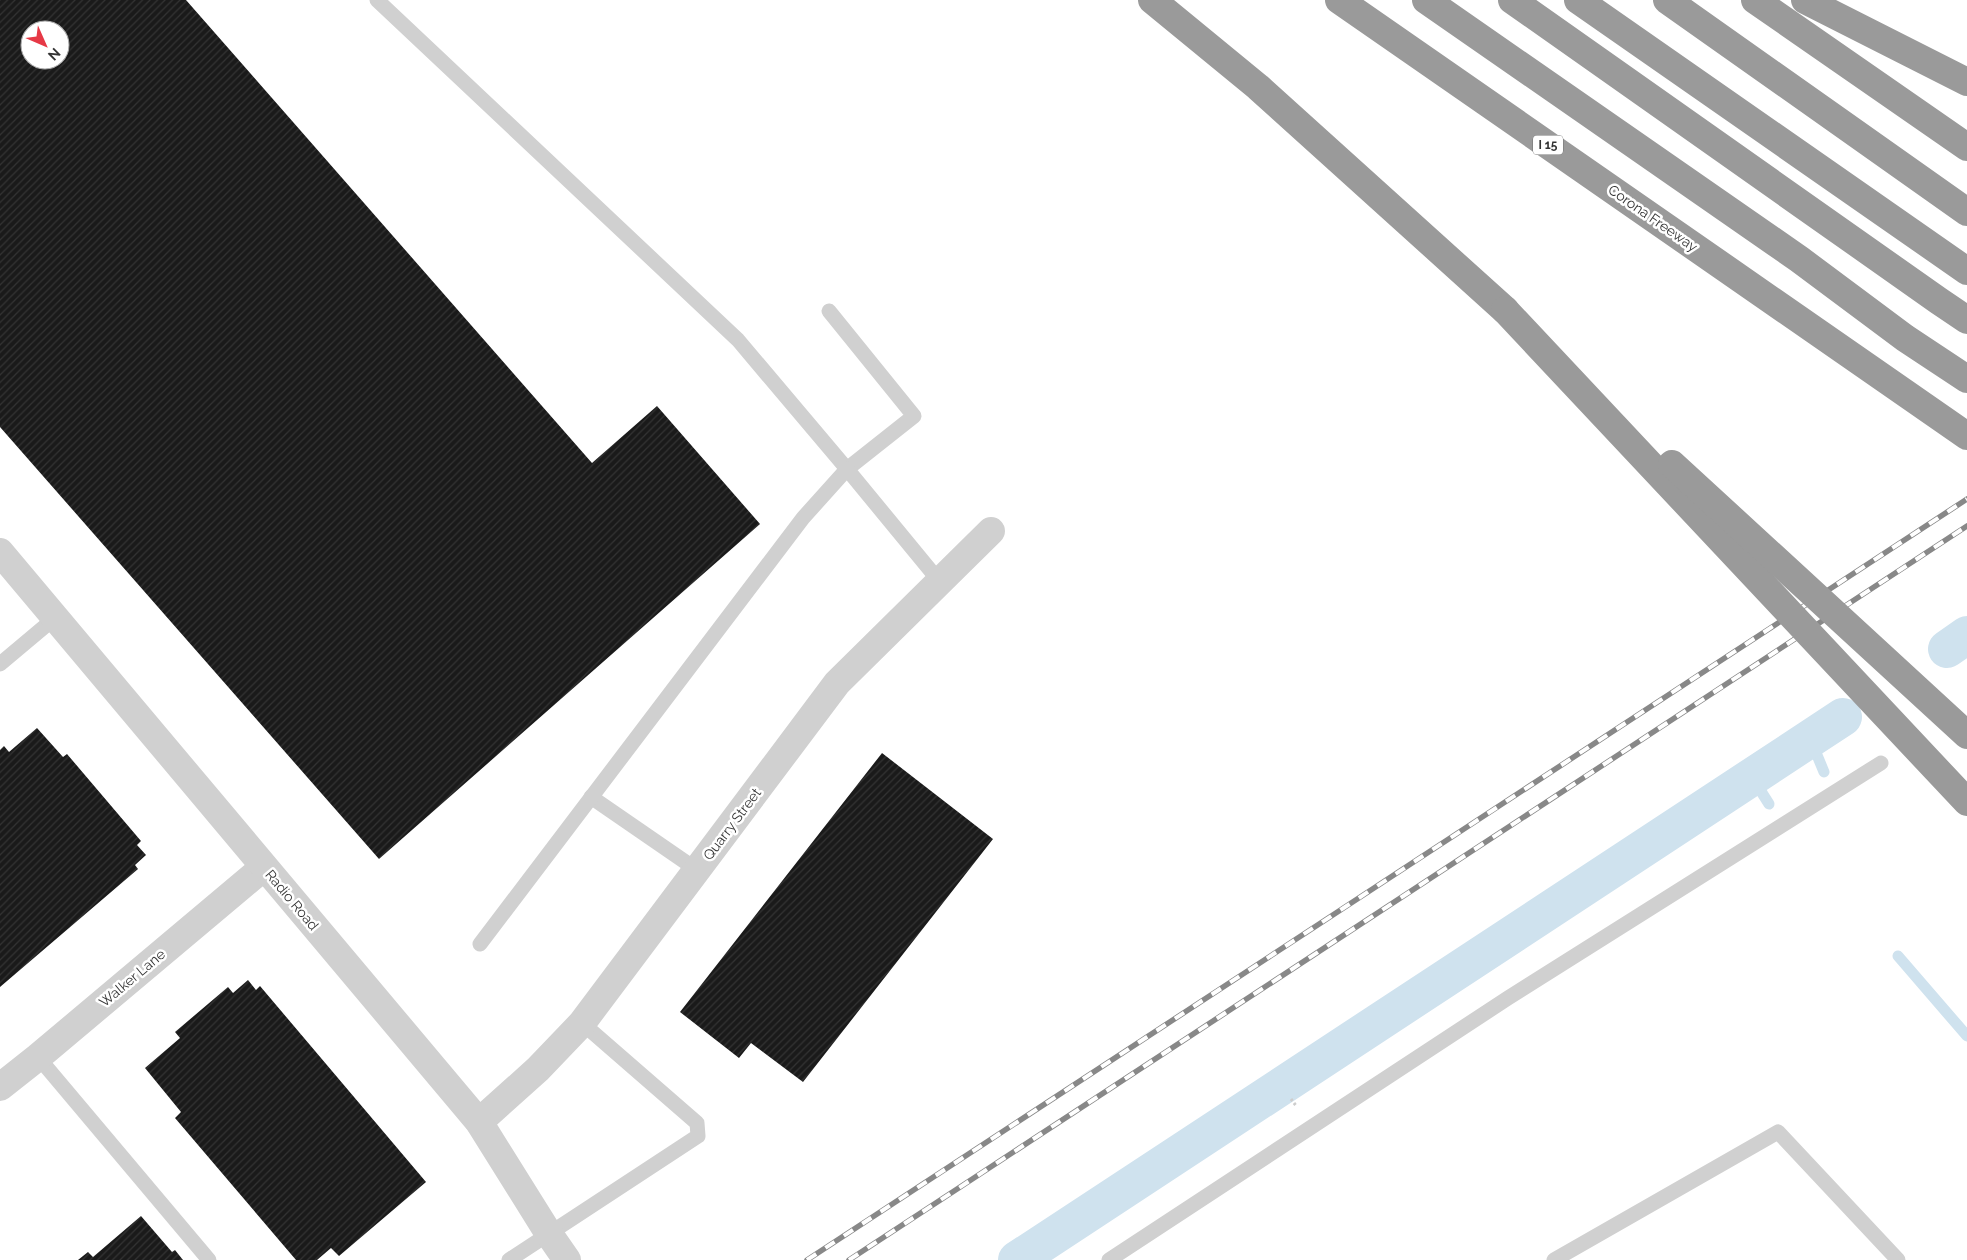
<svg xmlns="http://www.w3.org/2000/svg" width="1967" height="1260" font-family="Raleway,sans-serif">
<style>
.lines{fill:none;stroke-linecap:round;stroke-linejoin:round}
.stream{stroke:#cfe2ee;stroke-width:11}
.canal{stroke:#cfe2ee;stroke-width:38}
.building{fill:url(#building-hatch);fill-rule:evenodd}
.path{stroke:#cdcdcd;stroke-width:3;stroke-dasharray:2.5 2.5;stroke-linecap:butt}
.service{stroke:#d0d0d0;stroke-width:15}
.minor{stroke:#d0d0d0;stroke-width:28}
.tertiary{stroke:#d0d0d0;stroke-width:28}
.motorway{stroke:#9a9a9a;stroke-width:28}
.rail-casing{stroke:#888;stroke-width:5.5}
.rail{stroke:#fff;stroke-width:4;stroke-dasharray:11;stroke-linecap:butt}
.motorway-bridge{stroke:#9a9a9a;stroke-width:28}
.labels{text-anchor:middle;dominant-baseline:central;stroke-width:5;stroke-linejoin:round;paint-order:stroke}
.shield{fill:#fff;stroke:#707070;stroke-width:1}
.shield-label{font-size:12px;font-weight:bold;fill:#333}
.street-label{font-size:14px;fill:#333;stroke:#fff}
</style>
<defs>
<pattern id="building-hatch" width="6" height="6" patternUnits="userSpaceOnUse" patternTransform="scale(1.25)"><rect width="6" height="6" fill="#1a1a1a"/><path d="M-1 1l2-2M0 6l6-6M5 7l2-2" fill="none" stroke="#333"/></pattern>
</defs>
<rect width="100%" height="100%" fill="#fff"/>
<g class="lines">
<g class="stream">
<path d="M1810,738L1824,772"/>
<path d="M1752,777L1769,804"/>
<path d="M1898,956L1967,1036"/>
</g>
<g class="canal">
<path d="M1947,649L1967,635"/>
<path d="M1017,1260L1843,717"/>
</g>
</g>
<g class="building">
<path d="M0,0H186L592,463L657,406L760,524L379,859L0,427ZM30,30H60V60H30Z"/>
<path d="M37,728L63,757L67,754L141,841L137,845L146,855L135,865L138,869L0,987V750L4,746L9,752Z"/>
<path d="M882,753L993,839L803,1082L751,1043L739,1058L680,1012Z"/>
<path d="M248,980L256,990L260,986L426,1182L339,1256L331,1248L317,1260H296L175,1118L181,1112L145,1068L180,1038L175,1032L228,987L233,993Z"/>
<path d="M141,1216L172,1252L175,1250L183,1260H78L88,1252L93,1257Z"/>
</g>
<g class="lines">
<path class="path" d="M1291,1099L1297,1107"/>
<g class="service">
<path d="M377,0L738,340L847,469L914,416L829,311"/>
<path d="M0,664L56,617"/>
<path d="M591,797L697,870"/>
<path d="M480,944L803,518L847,469L940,582"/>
<path d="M38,1057L209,1260"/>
<path d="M509,1260L698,1136L697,1123L582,1023"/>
<path d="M1109,1260L1508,998L1881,763"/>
<path d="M1554,1260L1778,1132L1898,1260"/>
</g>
<g class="minor">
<path d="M0,1087L38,1057L264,867"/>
<path d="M479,1122L538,1069L582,1023L837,683L991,531"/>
</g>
<path class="tertiary" d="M0,552L479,1122L549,1234L567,1260"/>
<g class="motorway">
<path d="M1152,0L1258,87L1505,310"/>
<path d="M1339,0L1967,436"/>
<path d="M1426,0L1799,259L1905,338L1967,379"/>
<path d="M1512,0L1939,301L1967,320"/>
<path d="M1578,0L1967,271"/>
<path d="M1667,0L1967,212"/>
<path d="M1755,0L1967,147"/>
<path d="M1805,0L1967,82"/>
</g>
<g class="rail-casing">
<g id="rail">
<path d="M807,1260L1967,499"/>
<path d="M849,1260L1967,526"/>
</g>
</g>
<use href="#rail" class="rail"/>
<g class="motorway-bridge">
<path d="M1505,310L1967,802"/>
<path d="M1672,464L1967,735"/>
</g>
</g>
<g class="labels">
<rect class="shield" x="1533" y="135.5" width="30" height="19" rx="4"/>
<g class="shield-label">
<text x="1548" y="145">I 15</text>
</g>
<g class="street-label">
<text transform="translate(1653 218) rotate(35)">Corona Freeway</text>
<text transform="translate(732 824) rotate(-53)">Quarry Street</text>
<text transform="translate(292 900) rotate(50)">Radio Road</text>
<text transform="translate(132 978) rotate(-40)">Walker Lane</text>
</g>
</g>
<g transform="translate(45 45) rotate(135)"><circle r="24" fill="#ffffff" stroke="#adadad"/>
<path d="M0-4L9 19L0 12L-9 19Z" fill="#e63946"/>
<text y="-8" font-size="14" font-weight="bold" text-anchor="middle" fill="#333333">N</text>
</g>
</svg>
